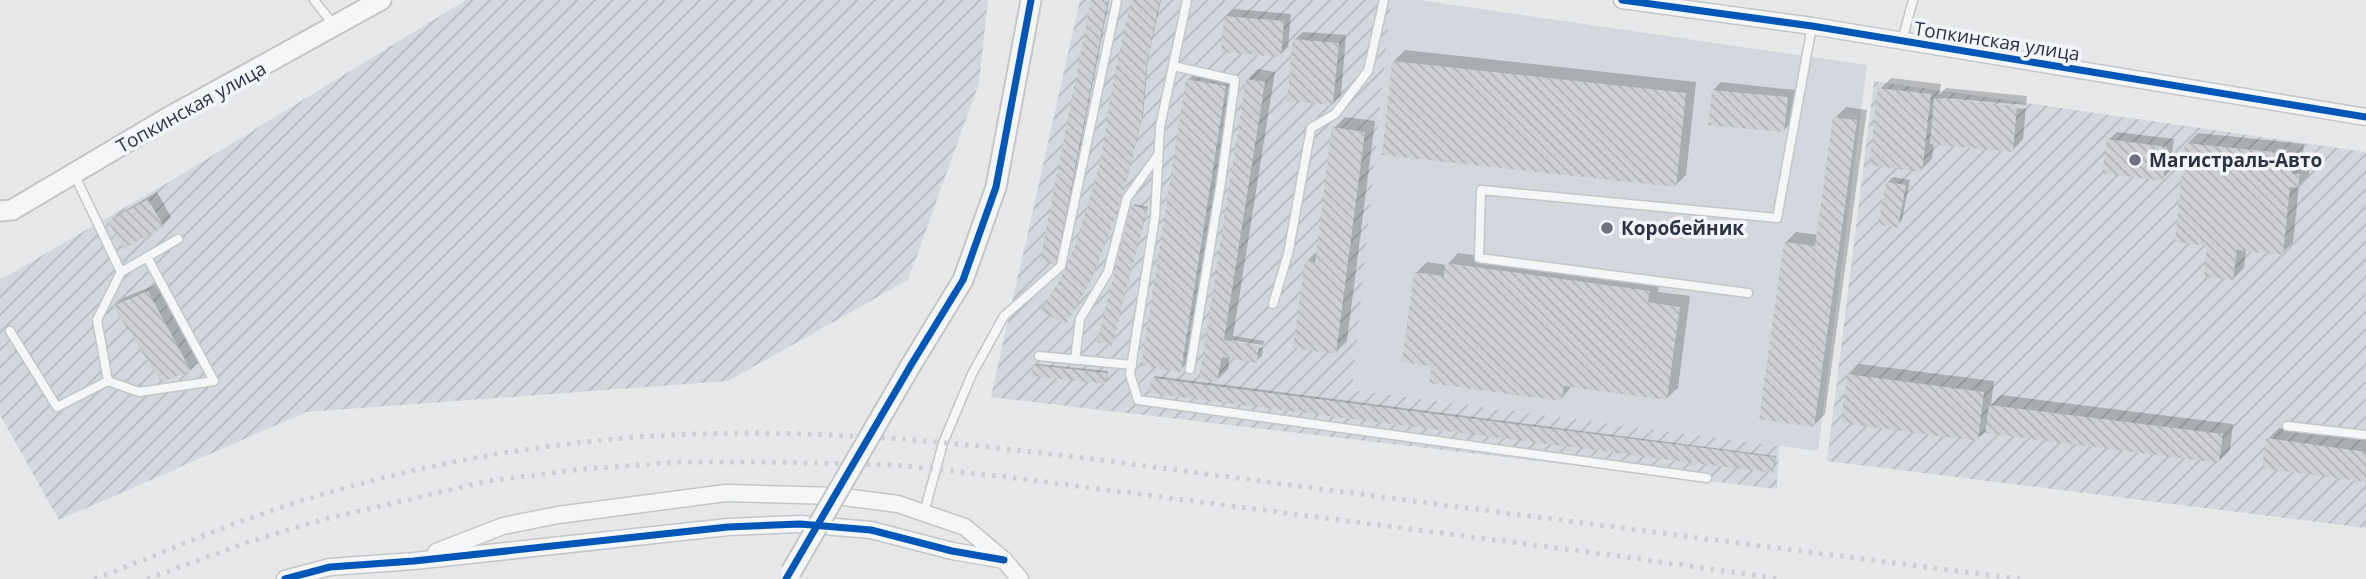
<svg xmlns="http://www.w3.org/2000/svg" width="2366" height="579" font-family="'Open Sans',sans-serif">
<style>
.built{fill:#d4d7dd}
.industrial{fill:url(#industrial-furrows)}
.shadow{fill:#0003;fill-rule:evenodd}
.building{fill:url(#building-back-hatch)}
.lines{fill:none;stroke-linecap:round;stroke-linejoin:round}
.service-casing{stroke:#c4c6c8;stroke-width:11}
.minor-casing{stroke:#c4c6c8;stroke-width:19}
.tertiary-casing{stroke:#c4c6c8;stroke-width:23}
.service{stroke:#f5f6f7;stroke-width:8}
.minor{stroke:#f5f6f7;stroke-width:16}
.tertiary{stroke:#f5f6f7;stroke-width:19}
.rail{stroke:#cecfd2;stroke-width:5;stroke-dasharray:3.5 7;stroke-linecap:butt}
.tertiary-bridge-casing{stroke:#c4c6c8;stroke-width:23;stroke-linecap:butt}
.tertiary-bridge{stroke:#f5f6f7;stroke-width:19}
.cycleway-casing{stroke:#f4f6f9;stroke-width:11}
.cycleway{stroke:#0057b8;stroke-width:7}
.poi-dot{fill:#6c737f;stroke:#f4f6f9;stroke-width:2.5}
.labels{text-anchor:middle;dominant-baseline:central;stroke-width:7;stroke-linejoin:round;paint-order:stroke}
.street-label{font-size:19px;fill:#2b3445;stroke:#f4f6f9}
.poi-label{font-size:19px;font-weight:bold;fill:#2b3445;stroke:#f4f6f9;text-anchor:start}
</style>
<defs>
<pattern id="industrial-furrows" width="10" height="10" patternUnits="userSpaceOnUse" patternTransform="scale(1.75)"><rect width="10" height="10" fill="#d4d7dd"/><path d="M-1 1l2-2M0 10L10 0M9 11l2-2" fill="none" stroke="#b6b9bf"/></pattern>
<pattern id="building-back-hatch" width="6" height="6" patternUnits="userSpaceOnUse" patternTransform="scale(1.75)"><rect width="6" height="6" fill="#ced0d3"/><path d="M-1 5l2 2M0 0l6 6M5-1l2 2" fill="none" stroke="#b1b3b6"/></pattern>
</defs>
<rect width="100%" height="100%" fill="#e6e8ea"/>
<path class="built" d="M1391,0H1419L1867,65L1818,451L1352,390Z"/>
<g class="industrial">
<path d="M466,0H988L979,83L908,280L728,381L306,412L59,520L0,415V280L179,176Z"/>
<path d="M1080,0H1391L1352,390L1779,446L1777,489L991,397Z"/>
<path d="M1874,81L2366,152V528L1827,461Z"/>
</g>
<g class="shadow">
<path d="M1093,0H1109L1058,261L1056,263Z"/>
<path d="M1132,0H1161L1148,59L1143,115L1127,179L1112,226L1089,284L1068,320L1061,281L1077,243L1101,164Z"/>
<path d="M1234,9L1291,14L1288,47L1280,55L1226,17Z"/>
<path d="M1303,32L1346,35L1341,95L1333,103L1294,40Z"/>
<path d="M1405,50L1696,82L1686,175L1675,186L1394,61Z"/>
<path d="M1199,69L1236,75L1191,359L1180,370L1188,80Z"/>
<path d="M1258,69L1275,72L1233,336L1264,341L1263,345L1232,340V343L1263,348L1262,356L1256,361L1230,357L1228,369L1217,380L1247,80Z"/>
<path d="M1891,78L1941,84L1939,95L1946,88L2027,96L2023,139L2013,150L1934,142L1932,159L1921,170L1880,89ZM1943,98L2026,105V109L1943,101Z"/>
<path d="M1721,82L1795,90L1792,122L1784,130L1713,90Z"/>
<path d="M1846,107L1867,110L1825,414L1814,425L1785,243L1796,232L1818,235L1835,118Z"/>
<path d="M1345,117L1375,121L1347,341L1336,352L1307,261L1318,250L1334,128Z"/>
<path d="M2117,132L2174,139L2170,171L2162,179L2108,140Z"/>
<path d="M2198,133L2304,144L2302,163L2310,164L2309,175L2299,185L2293,243L2282,253L2246,250L2244,268L2233,279L2209,244L2187,144Z"/>
<path d="M1893,177L1910,180L1902,220L1897,226L1888,182Z"/>
<path d="M157,192L171,217L162,226L110,222L119,214Z"/>
<path d="M1135,204L1148,207L1111,344L1133,206Z"/>
<path d="M1458,253L1660,280L1658,292L1690,296L1678,388L1667,398L1572,386L1561,399L1434,365L1416,273L1427,262L1447,265Z"/>
<path d="M157,284L198,362L190,370L115,306L123,298Z"/>
<path d="M1037,364L1108,371L1107,380L1105,382L1035,366Z"/>
<path d="M1859,364L1994,381L1991,405L2001,395L2233,424L2230,450L2219,461L1985,432L1977,439L1849,375Z"/>
<path d="M1155,376L1776,456L1774,469L1772,471L1153,378Z"/>
<path d="M2279,428L2366,440V480L2268,439Z"/>
</g>
<g class="building">
<path d="M1091,0H1108L1056,265L1040,261Z"/>
<path d="M1131,0H1160L1147,63L1142,119L1126,183L1111,230L1087,288L1066,324L1040,311L1060,280L1076,243L1100,163L1114,77Z"/>
<path d="M1224,16L1284,21L1281,57L1221,52Z"/>
<path d="M1293,39L1339,43L1333,105L1287,101Z"/>
<path d="M1392,61L1686,93L1676,187L1382,155Z"/>
<path d="M1186,79L1226,86L1181,372L1141,366Z"/>
<path d="M1246,79L1265,82L1224,340L1259,346L1257,363L1222,357L1217,382L1199,379Z"/>
<path d="M1878,88L1931,94L1922,172L1869,165Z"/>
<path d="M1712,90L1788,97L1784,132L1708,125Z"/>
<path d="M1934,98L2017,106L2013,152L1930,144Z"/>
<path d="M1833,117L1857,120L1814,427L1759,419L1784,242L1815,246Z"/>
<path d="M1332,127L1365,132L1336,354L1293,348L1305,260L1315,262Z"/>
<path d="M2107,139L2167,147L2163,181L2102,173Z"/>
<path d="M2185,143L2294,154L2292,174H2300L2298,188L2290,187L2283,255L2237,250L2233,280L2204,277L2207,246L2175,242Z"/>
<path d="M1886,182L1906,185L1898,228L1878,224Z"/>
<path d="M148,199L164,227L123,249L108,221Z"/>
<path d="M1131,205L1147,209L1112,346L1097,342Z"/>
<path d="M1445,263L1650,291L1648,302L1680,307L1667,400L1564,386L1562,401L1429,383L1432,366L1402,362L1414,272L1444,276Z"/>
<path d="M148,291L191,371L161,382L113,306Z"/>
<path d="M1033,365L1107,373L1106,384L1032,376Z"/>
<path d="M1847,374L1984,392L1978,441L1841,423Z"/>
<path d="M1151,378L1775,457L1773,473L1150,393Z"/>
<path d="M1989,405L2223,434L2219,463L1985,433Z"/>
<path d="M2266,438L2366,452V482L2262,468Z"/>
</g>
<g class="lines">
<g class="service-casing">
<g id="service">
<path d="M314,0L333,24"/>
<path d="M1187,0L1160,127L1155,217L1130,374L1138,400L1707,478"/>
<path d="M1902,41L1913,0"/>
<path d="M1173,66L1235,80L1221,182L1190,369"/>
<path d="M74,174L121,272L147,257L214,381L139,392L108,381L97,320L121,272"/>
<path d="M147,257L178,239"/>
<path d="M1748,293L1479,258L1481,190L1777,218L1812,26"/>
<path d="M1273,304L1288,254L1311,128L1335,114L1368,71L1384,0"/>
<path d="M10,331L57,407L108,381"/>
<path d="M1039,356L1132,365"/>
<path d="M1075,360L1080,319L1108,272L1127,198L1158,155"/>
<path d="M2287,426L2366,435"/>
<path d="M924,513L943,443L972,374L1004,316L1061,266L1117,0"/>
</g>
</g>
<g class="minor-casing">
<g id="minor">
<path d="M1622,0L1812,26L2366,117"/>
<path d="M436,552L503,526L558,515L726,493L836,496L898,504L965,527L1004,560L1020,579"/>
<path d="M285,579L330,567L414,561L728,527L800,524L871,530L952,551L1004,560"/>
</g>
</g>
<g class="tertiary-casing">
<g id="tertiary">
<path d="M0,211L12,210L169,117L381,0"/>
<path d="M911,365L963,280L996,187L1031,0"/>
</g>
</g>
<use href="#service" class="service"/>
<use href="#minor" class="minor"/>
<use href="#tertiary" class="tertiary"/>
<g class="rail">
<path d="M94,579C150,558 204,534 259,515C365,478 474,454 585,442C810,416 1036,452 1260,481C1513,514 1767,547 2020,579"/>
<path d="M147,579L248,542L321,520L488,481L582,469L681,462H761L898,465L1007,477L1604,554L1781,579"/>
</g>
<g class="tertiary-bridge-casing">
<path id="tertiary-bridge" d="M791,572L911,365"/>
</g>
<use href="#tertiary-bridge" class="tertiary-bridge"/>
<g class="cycleway-casing">
<g id="cycleway">
<path d="M1622,0L1812,26L2366,117"/>
<path d="M285,579L330,567L414,561L728,527L800,524L871,530L952,551L1004,560"/>
<path d="M786,579L911,365L963,280L996,187L1031,0"/>
</g>
</g>
<use href="#cycleway" class="cycleway"/>
</g>
<g class="poi-dot">
<circle cx="2135" cy="160" r="7"/>
<circle cx="1607" cy="228" r="7"/>
</g>
<g class="labels">
<g class="street-label">
<text transform="translate(1997 41) rotate(9)">Топкинская улица</text>
<text transform="translate(191 107) rotate(-29)">Топкинская улица</text>
</g>
<g class="poi-label">
<text x="2149" y="160">Магистраль-Авто</text>
<text x="1621" y="228">Коробейник</text>
</g>
</g>
</svg>
